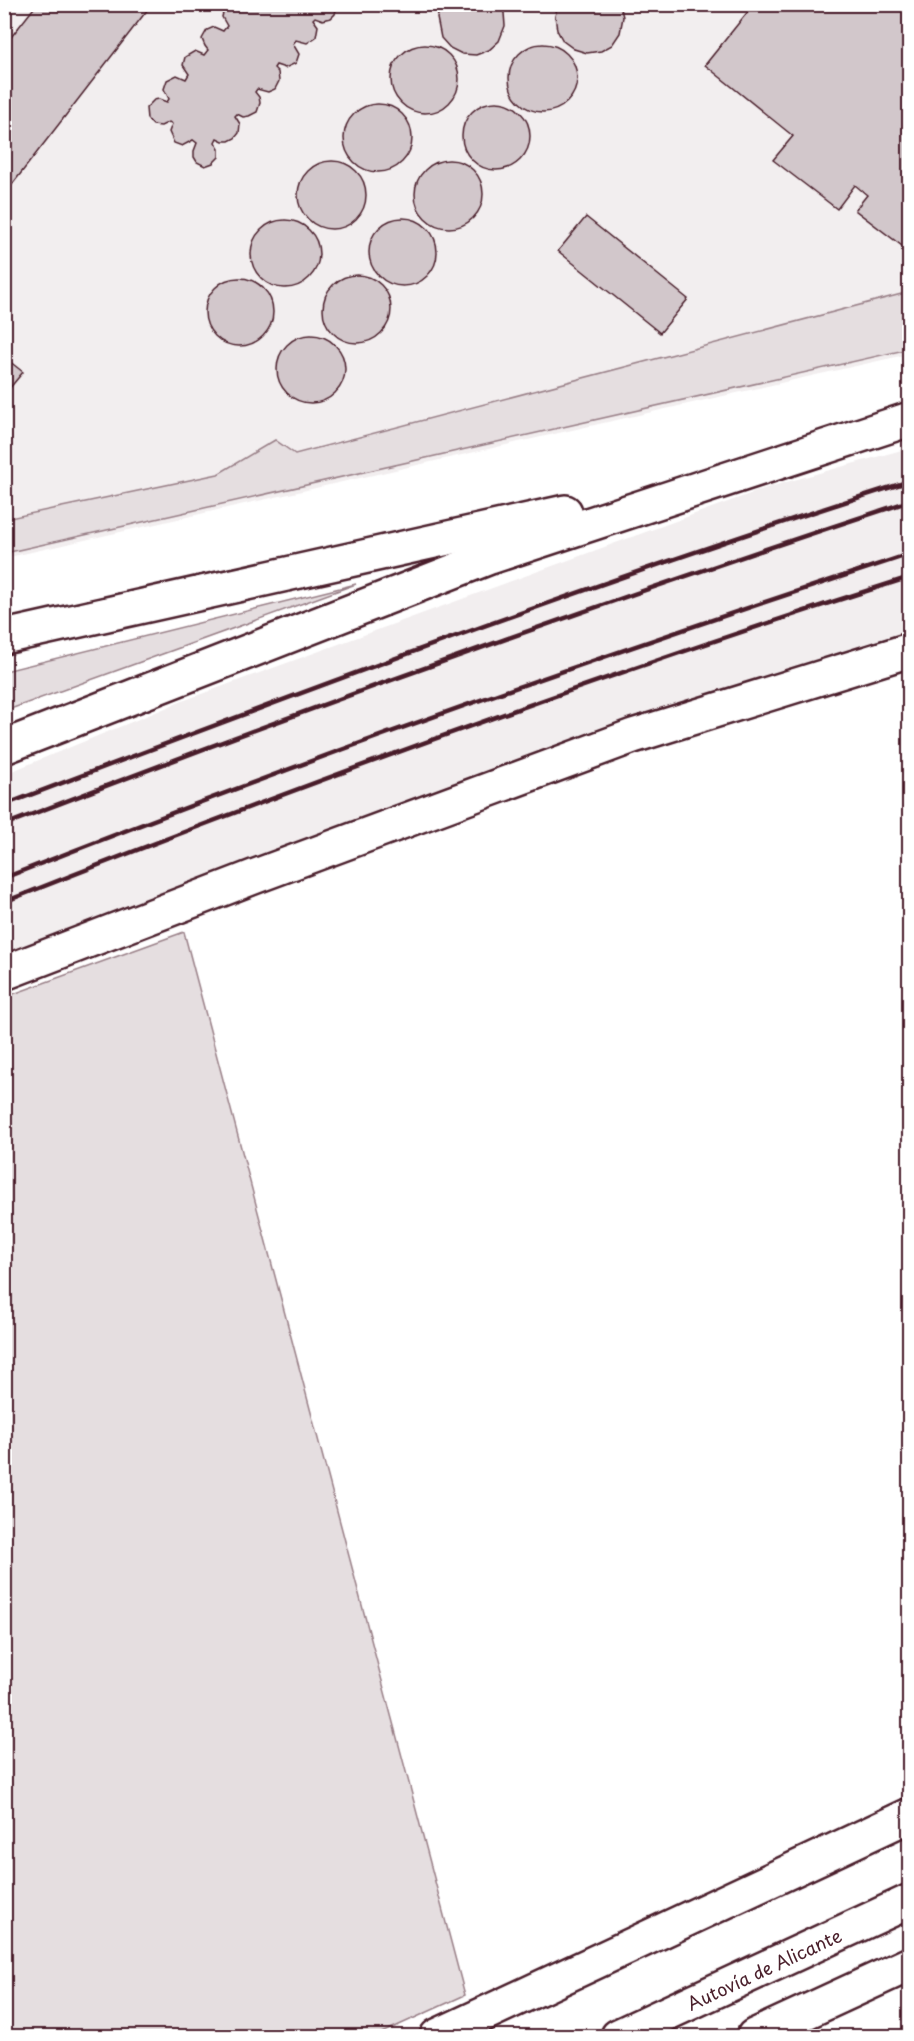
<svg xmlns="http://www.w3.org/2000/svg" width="914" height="2041" font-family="'Playpen Sans',sans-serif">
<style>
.built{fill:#f2eeef}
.green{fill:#e5dee0;stroke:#987e86;stroke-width:1.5}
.building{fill:#d2c7cb;stroke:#4a1f2b;stroke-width:1.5}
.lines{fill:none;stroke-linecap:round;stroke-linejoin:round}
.minor-casing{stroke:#4a1f2b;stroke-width:38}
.highway-casing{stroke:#4a1f2b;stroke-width:38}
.minor{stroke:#fff;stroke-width:33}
.highway{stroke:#fff;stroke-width:33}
.rail{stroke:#4a1f2b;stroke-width:4.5}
.labels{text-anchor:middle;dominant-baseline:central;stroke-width:4.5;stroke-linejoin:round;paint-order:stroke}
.street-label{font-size:18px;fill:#4a1f2b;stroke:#fff}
</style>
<rect width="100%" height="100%" fill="#fff"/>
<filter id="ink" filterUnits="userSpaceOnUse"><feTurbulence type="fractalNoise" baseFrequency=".0167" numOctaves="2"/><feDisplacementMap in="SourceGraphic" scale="12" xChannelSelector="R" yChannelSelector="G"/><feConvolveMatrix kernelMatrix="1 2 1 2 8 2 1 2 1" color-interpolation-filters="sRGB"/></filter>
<g filter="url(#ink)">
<g class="built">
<path d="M4,5H909V354L5,558Z"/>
<path d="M909,448V631L670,708L507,768L312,836L5,954V774L185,700L769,487Z"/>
</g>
<g class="green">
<path d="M909,292V349L5,553V519L218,474L275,440L295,454Z"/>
<path d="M356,584L5,711V671Z"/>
<path d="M184,932L465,1995L375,2036H5V997Z"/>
</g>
<g class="building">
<path d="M37,4H152L4,195V46Z"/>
<path d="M241,4L243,6L245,4L337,6L335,14L331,18L323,20L315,17L313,19L318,26L316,37L307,43L296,40L293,44L299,54L296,63L285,68L276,65L274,68L278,72L279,81L275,89L268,92L257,89L255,92L259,97L260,103L257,112L249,116L243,117L237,114L235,116L240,124L239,133L235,138L229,141H223L217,138L215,142L219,149V157L213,163L205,166L197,162L194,157V151L197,143L193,140L182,146L174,143L169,132L172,124L169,122L161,126L153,125L147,119L146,108L154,100L159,99L167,102L169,99L164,89L167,80L177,75L186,79L189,74L183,65L185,57L195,51L204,55L208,50L205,46L202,39L207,30L214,27L223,31L227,26L222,17L224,9L229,4Z"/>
<path d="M501,4L504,13L505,26L499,41L489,50L476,55L462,54L450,48L441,38L437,18L441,4Z"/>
<path d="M558,4H620L623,17L620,33L612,45L601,51L587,53L574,49L563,41L557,30L555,16Z"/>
<path d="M754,4H910V252L855,210L867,195L855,185L837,209L773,160L793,136L705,65Z"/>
<circle cx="543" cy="78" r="34"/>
<circle cx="425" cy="79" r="34"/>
<circle cx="496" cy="136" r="34"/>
<circle cx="378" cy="138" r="34"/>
<circle cx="449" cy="194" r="34"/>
<circle cx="332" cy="195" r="34"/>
<path d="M586,217L688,299L660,333L558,251Z"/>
<circle cx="403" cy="252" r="34"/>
<circle cx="285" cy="254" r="34"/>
<circle cx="357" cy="309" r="34"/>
<circle cx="239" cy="312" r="34"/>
<circle cx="311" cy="369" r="34"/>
<path d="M4,357L23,372L4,395Z"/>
</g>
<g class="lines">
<g class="minor-casing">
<g id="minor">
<path d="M4,637L565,512"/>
<path d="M4,747L490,557L910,419"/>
<path d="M4,973L256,876L633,736L910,650"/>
<path d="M437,2036L910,1815"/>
</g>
</g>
<g class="highway-casing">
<g id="highway">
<path d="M618,2036L910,1901"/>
<path d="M754,2036L910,1964"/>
</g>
</g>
<use href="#minor" class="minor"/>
<use href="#highway" class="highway"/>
<g class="rail">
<path d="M4,805C304,691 604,578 910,481"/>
<path d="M4,825C304,709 605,601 910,501"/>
<path d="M4,878C302,760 605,654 910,554"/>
<path d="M4,902C303,784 604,674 910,577"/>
</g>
</g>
</g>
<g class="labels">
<g class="street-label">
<text transform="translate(764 1969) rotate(-25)">Autovía de Alicante</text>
</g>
</g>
<rect width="914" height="2041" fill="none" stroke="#fff" stroke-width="24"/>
<rect x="12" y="12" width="890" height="2017" fill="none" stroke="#4a1f2b" stroke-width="2" filter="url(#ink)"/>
</svg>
